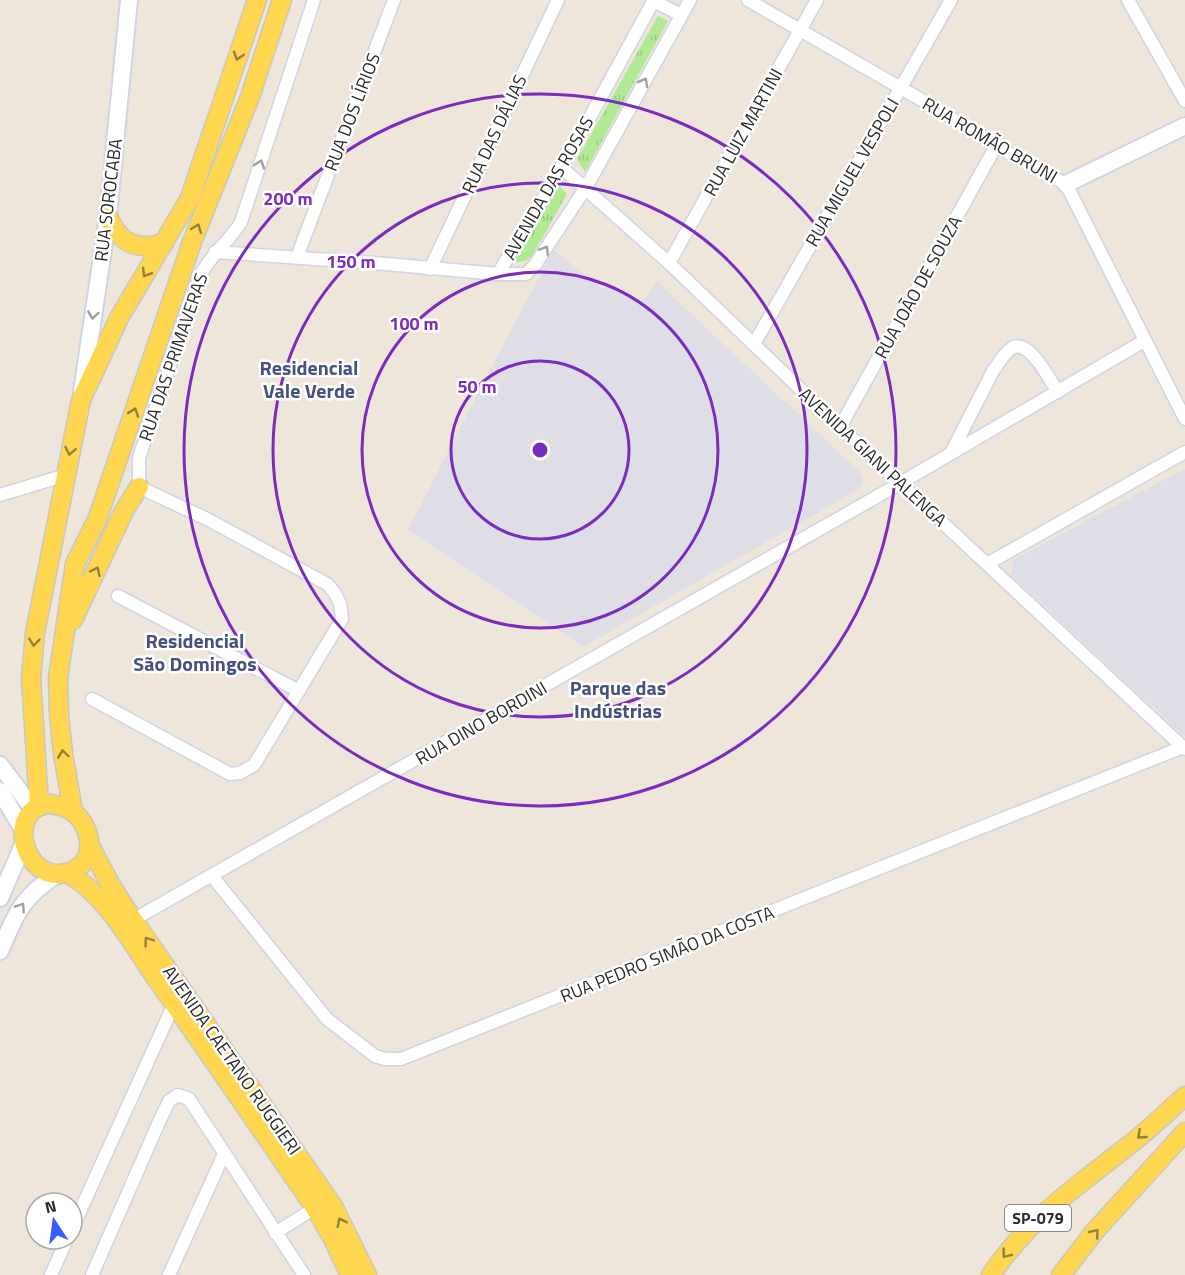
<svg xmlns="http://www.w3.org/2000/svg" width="1185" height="1275" font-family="'Titillium Web',sans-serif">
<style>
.industrial{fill:#dfdde6}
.park{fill:url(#park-tufts)}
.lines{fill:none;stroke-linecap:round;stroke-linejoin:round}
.street-casing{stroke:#d0d4e5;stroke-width:15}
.secondary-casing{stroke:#d0d4e5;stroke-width:20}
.primary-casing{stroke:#c8c8c8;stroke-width:21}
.street{stroke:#fff;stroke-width:12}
.secondary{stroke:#fff;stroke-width:16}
.primary{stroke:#fed650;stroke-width:18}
.oneway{stroke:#94803e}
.oneway2{stroke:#a0a0a0}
.ring{fill:none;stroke:#7b2cbf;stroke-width:3}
.labels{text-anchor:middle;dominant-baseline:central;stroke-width:5;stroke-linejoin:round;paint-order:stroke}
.shield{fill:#fff;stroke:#6b6b6b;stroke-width:1.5}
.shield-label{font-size:16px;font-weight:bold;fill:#2b2b2b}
.street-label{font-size:18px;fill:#2b2b2b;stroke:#fff}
.neighbourhood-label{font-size:20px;font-weight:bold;fill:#465180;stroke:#fff}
.centre{fill:#7b2cbf;stroke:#fff;stroke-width:3}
.ring-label{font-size:18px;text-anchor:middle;font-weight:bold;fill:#7b2cbf;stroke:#fff;stroke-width:5;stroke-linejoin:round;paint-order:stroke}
</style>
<defs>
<pattern id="park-tufts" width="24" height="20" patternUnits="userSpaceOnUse" patternTransform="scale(1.5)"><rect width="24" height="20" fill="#b0ea92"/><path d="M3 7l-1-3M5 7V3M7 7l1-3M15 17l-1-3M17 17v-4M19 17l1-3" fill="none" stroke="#98c97e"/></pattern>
</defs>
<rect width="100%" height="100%" fill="#eee6db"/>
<g class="industrial">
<path d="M554,250L603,289L609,282L640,305L657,282L859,471L863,481L859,489L583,647L408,530L494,362Z"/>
<path d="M1185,469V737L1011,575L1013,560Z"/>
</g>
<g class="park">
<path d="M658,16L668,21L585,172L577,159Z"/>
<path d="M558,184L567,194L532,256L527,260L513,263Z"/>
</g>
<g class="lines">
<g class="street-casing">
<g id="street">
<path d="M748,0L939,110L996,146L1066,184L1185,419"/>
<path d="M1128,0L1185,101"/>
<path d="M654,1L681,15"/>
<path d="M561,167L669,263L840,427L1185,749"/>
<path d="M215,252L375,263L498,274H526L535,265L585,189L690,0"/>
<path d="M297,257L394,0"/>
<path d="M669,263L817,0"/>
<path d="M430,269L558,0"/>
<path d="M498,274L572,150L654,0"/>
<path d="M754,344L951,0"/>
<path d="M840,427L996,146"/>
<path d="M952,451L993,371C999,363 1004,353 1012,348C1029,338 1049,379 1058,392"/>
<path d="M0,495L66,475"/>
<path d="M987,564L1185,452"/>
<path d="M118,596L299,691"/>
<path d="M92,699L230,774L240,773L254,765L342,619C341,603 338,595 327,584L207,519L139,487V458L200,276C210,255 229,242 241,222L314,0"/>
<path d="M212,876L327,1019L375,1056L385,1059H401L1183,747"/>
<path d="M133,920L878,496L1144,341"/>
<path d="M72,1229L174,1004"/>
<path d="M275,1233L315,1208"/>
<path d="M51,1275L67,1239"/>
<path d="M92,1275L159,1122L169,1101L178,1095L189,1099L304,1275"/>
<path d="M169,1275L224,1154"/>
</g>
</g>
<g class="secondary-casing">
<g id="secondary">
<path d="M1066,184L1185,126"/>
<path d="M82,392L108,216L129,0"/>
<path d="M0,765L33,809"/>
<path d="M0,791L23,829"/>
<path d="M0,898L24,843"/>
<path d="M0,951C16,914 21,898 56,875"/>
</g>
</g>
<g class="primary-casing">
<g id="primary">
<path d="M108,216C119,242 135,252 164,243"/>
<path d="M73,620L124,511L139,487"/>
<path d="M50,804C57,805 65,806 72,811C94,828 98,865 66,873C23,884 4,807 50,804Z"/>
<path d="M39,805L31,678L35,633L81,400L119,318L190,198L257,0"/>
<path d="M73,812L63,753L59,715L58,678L75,564L97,520L192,242L250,97L282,0"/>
<path d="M91,848L110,884L133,920L333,1206L367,1275"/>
<path d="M68,873C108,897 132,944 158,981C211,1056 263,1132 315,1208L333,1239L350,1275"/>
<path d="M991,1275C1031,1216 1079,1185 1133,1142C1151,1128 1168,1111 1185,1096"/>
<path d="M1061,1275L1095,1231L1185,1132"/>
</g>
</g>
<use href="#street" class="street"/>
<use href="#secondary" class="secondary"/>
<use href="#primary" class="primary"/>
</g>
<defs><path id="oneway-chevron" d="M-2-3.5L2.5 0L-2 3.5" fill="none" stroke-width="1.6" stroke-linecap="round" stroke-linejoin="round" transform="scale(1.5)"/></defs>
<g class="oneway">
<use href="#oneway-chevron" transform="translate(238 56) rotate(108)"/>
<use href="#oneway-chevron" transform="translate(197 228) rotate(-69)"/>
<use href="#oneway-chevron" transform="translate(146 273) rotate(121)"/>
<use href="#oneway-chevron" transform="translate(134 412) rotate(-71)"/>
<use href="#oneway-chevron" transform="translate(70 451) rotate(101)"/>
<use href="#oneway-chevron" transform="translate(96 571) rotate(-65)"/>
<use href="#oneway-chevron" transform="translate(34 642) rotate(96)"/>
<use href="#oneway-chevron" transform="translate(63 754) rotate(-98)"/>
<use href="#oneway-chevron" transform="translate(148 941) rotate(-126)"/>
<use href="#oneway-chevron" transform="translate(1141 1135) rotate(139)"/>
<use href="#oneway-chevron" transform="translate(341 1222) rotate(-117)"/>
<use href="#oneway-chevron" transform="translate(1095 1233) rotate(-51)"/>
<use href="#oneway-chevron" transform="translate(1006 1254) rotate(128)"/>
</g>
<g class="oneway2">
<use href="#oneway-chevron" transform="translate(644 82) rotate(-61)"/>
<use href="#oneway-chevron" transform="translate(260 164) rotate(-72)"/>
<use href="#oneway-chevron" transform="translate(545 250) rotate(-57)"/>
<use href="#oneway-chevron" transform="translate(93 315) rotate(98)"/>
<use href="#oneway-chevron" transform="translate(21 907) rotate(-57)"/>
</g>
<g class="ring">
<circle cx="540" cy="450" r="89"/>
<circle cx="540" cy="450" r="178"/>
<circle cx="540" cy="450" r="267"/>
<circle cx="540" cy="450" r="356"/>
</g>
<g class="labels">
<rect class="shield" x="1005" y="1205" width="66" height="26" rx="4.5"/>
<g class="shield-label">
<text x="1038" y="1218">SP-079</text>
</g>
<g class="street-label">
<text transform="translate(352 112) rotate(-69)">RUA DOS LÍRIOS</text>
<text transform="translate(743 132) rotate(-61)">RUA LUIZ MARTINI</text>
<text transform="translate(494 134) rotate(-65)">RUA DAS DÁLIAS</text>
<text transform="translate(990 140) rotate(30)">RUA ROMÃO BRUNI</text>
<text transform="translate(852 172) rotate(-60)">RUA MIGUEL VESPOLI</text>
<text transform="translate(548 188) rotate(-60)">AVENIDA DAS ROSAS</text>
<text transform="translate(108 200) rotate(-83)">RUA SOROCABA</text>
<text transform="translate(918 287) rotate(-61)">RUA JOÃO DE SOUZA</text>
<text transform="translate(173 357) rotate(-71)">RUA DAS PRIMAVERAS</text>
<text transform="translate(873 457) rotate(43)">AVENIDA GIANI PALENGA</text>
<text transform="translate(481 723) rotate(-30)">RUA DINO BORDINI</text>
<text transform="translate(667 954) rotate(-22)">RUA PEDRO SIMÃO DA COSTA</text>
<text transform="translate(232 1060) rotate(55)">AVENIDA CAETANO RUGGIERI</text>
</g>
<g class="neighbourhood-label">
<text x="309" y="367">Residencial<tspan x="309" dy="23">Vale Verde</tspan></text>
<text x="195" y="640">Residencial<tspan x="195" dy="23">São Domingos</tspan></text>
<text x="618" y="687">Parque das<tspan x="618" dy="23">Indústrias</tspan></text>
</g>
</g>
<circle cx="540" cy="450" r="9" class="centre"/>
<g class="ring-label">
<text x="288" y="205">200 m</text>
<text x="351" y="268">150 m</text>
<text x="414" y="330">100 m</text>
<text x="477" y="393">50 m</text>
</g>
<g transform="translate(54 1221) rotate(347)"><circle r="28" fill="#ffffff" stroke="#aaaaaa" stroke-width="1.5"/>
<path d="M0-4.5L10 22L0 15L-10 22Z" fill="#375cff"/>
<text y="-9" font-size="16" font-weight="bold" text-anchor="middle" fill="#2b2b2b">N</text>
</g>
</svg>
